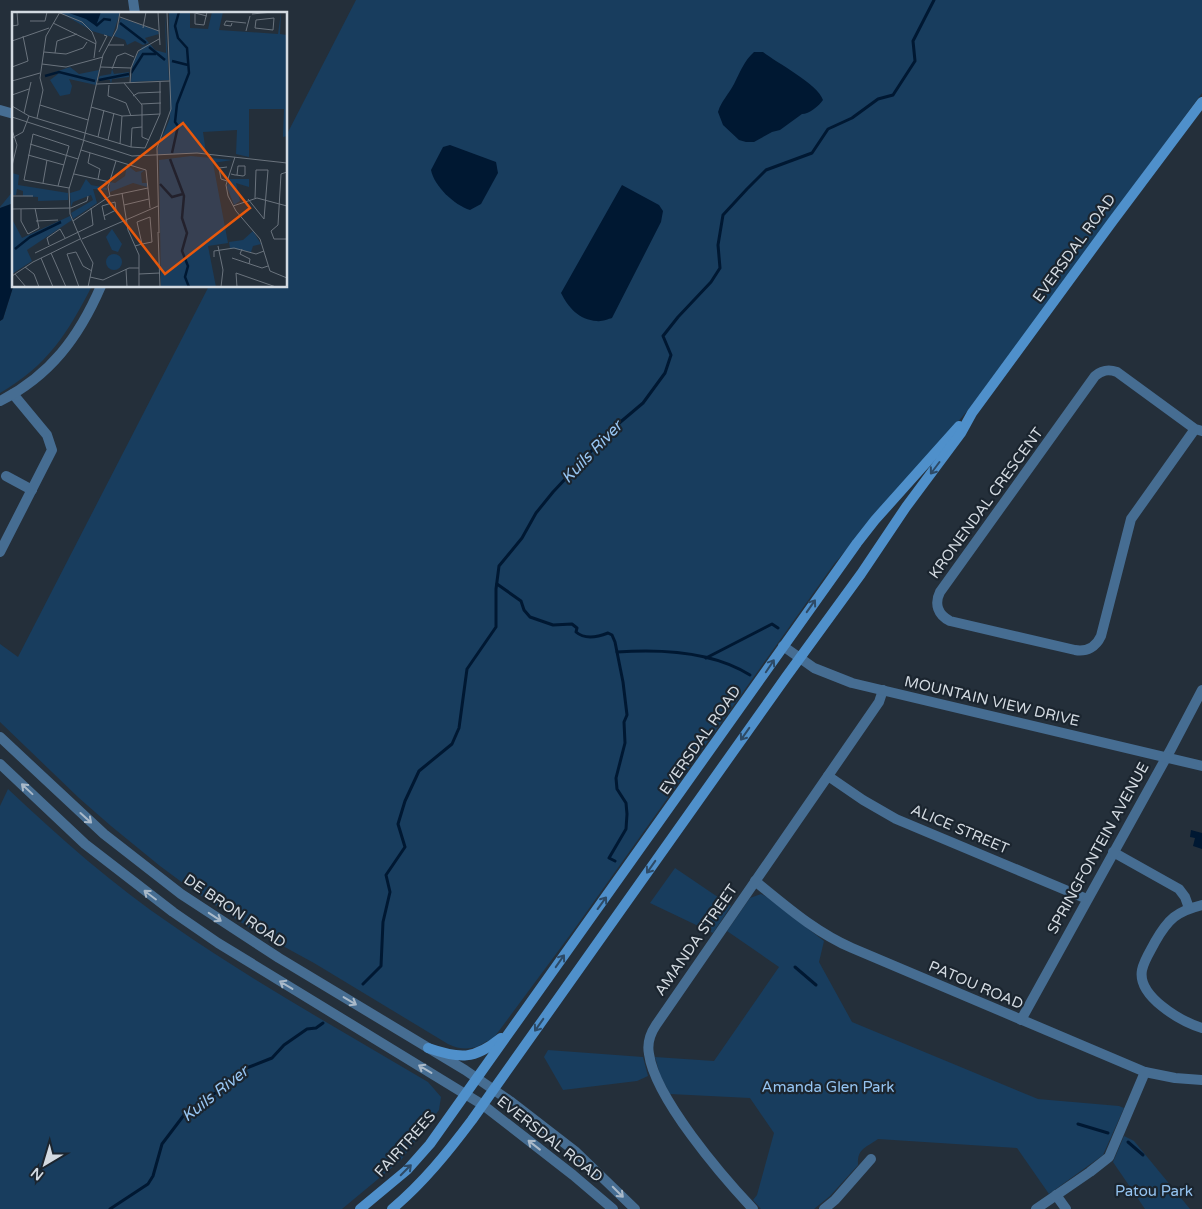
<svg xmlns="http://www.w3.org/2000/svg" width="1202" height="1209" font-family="'Varela Round',sans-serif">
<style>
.green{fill:#183d5e}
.water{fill:#001832}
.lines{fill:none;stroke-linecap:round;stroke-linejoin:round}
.stream{stroke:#001832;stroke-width:3}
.minor{stroke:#466d92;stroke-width:10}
.tertiary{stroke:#466d92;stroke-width:10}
.secondary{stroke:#4f90cb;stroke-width:10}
.oneway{stroke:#2d4a66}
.oneway2{stroke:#a9b9c9}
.labels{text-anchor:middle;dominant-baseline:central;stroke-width:4.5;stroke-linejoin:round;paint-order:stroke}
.street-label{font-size:15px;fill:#d3dae1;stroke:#1b252f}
.park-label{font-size:15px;fill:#95c4f1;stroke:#1b252f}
.water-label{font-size:16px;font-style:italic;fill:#98c6f3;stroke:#1b252f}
.inset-river{fill:none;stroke:#001832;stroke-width:2.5}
.inset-road{fill:none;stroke:#6a737d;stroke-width:1}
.view{fill:#e8590c;fill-opacity:0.15;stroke:#e8590c;stroke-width:2.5}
.inset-edge{fill:none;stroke:#d3dae1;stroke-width:2.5}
</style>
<rect width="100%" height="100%" fill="#242f3a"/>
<g class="green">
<path d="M356,0H1202V93L969,409L834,564L573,931L490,1043L487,1041C475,1050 462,1051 448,1044L314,963L248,927L191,889L160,866L111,826L79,798L0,722V644L18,657L209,286H286V136Z"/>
<path d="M14,190V203L0,208V207Z"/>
<path d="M14,284V286H92C67,334 48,365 0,393V321L3,319Z"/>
<path d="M8,789C60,838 113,885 172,925C254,982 342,1031 428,1082L441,1097L439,1110L401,1160L342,1209H0V806Z"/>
<path d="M675,868L731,906L713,933L650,903Z"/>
<path d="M761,894L767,897L824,941L819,962L852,1022L1038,1099L1119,1106L1124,1108L1103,1155L1049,1194L1017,1148L878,1139C866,1148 857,1148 858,1165L830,1196L814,1209H761L753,1200L757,1195L774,1133L750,1098L670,1094L660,1075L655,1057L714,1061L779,967L727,931L750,898Z"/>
<path d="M548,1050L643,1057L648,1076L637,1081L563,1090L544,1057Z"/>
<path d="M1124,1136L1134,1141L1190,1209H1145L1113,1162Z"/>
</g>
<g class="water">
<path d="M754,52H763C777,63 818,84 823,100C819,106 809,114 802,114L780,130L772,132L754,142H746L739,140L723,125L718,112C721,101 729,94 734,84C740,72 744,61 754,52Z"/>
<path d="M450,145L496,162L498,173L481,204L470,210C454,205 434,186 431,170L443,147Z"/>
<path d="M622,185L659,205L663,211L661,222L612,318C608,319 601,322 597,321C579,320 568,307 561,293Z"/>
<path d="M14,203V284L3,319L0,321V208Z"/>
<path d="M1191,830L1202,833V849L1193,846L1195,838L1190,837Z"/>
</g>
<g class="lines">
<g class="stream">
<path d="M497,584L521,601L524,610L530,617L553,625L572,624L577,628L576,632C585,640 598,637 608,633L612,635L615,642L623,682L627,715L624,722L625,743L616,778L617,789L626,803L627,814L626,829L609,858L615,861"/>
<path d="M617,652C660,649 712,651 750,675"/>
<path d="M706,658L772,624L778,628"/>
<path d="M795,967L816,985"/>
<path d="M363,984L381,966L383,922L390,892L386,875L405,847L398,824L405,801L419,771L452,744L459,728L467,669L496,627V589L499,566L522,538L536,513L553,492L611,430L643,403L665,373L671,355L663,336L678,317L711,282L720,268L718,245L723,215L747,189L766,170L812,153L828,129L852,118L878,99L893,95L915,61L913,41L934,0"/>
<path d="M1078,1124L1108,1133"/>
<path d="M1128,1142L1143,1155"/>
<path d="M110,1209L148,1184L153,1176L162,1144L184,1115L204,1099L225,1088L244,1069L272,1058L284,1045L307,1029L316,1028L323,1023"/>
</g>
<g class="minor">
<path d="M0,110L14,114"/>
<path d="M1195,429L1117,372C1108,369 1102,370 1095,376L940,592C934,604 938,615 950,621L1075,650C1087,652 1096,647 1101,636L1131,519L1195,429L1202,431"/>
<path d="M6,476L32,490"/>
<path d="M0,552L52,450L47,435L13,394"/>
<path d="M828,776L863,800L896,819L1087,899"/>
<path d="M1113,852L1179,889L1185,897L1189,908"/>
<path d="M755,881C786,906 815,932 852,948L1145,1072L1175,1078L1202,1080"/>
<path d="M1202,905C1177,911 1168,919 1155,942C1151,950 1144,960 1142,970C1137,996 1180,1021 1202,1028"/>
<path d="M1021,1020L1171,749L1202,690"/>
<path d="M1056,1195L1066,1209"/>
<path d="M753,1209C722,1176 655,1098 649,1054C647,1044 650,1034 656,1025L879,702L883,690"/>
<path d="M824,1209L835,1200L871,1159"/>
<path d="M1036,1209L1090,1172L1109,1157L1145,1072"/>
</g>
<g class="tertiary">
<path d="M133,0L135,14"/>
<path d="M0,401C50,376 79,337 101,286"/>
<path d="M783,646L814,668L852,683L1202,766"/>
<path d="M0,737L104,834L181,894L279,958L465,1070L510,1101L576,1152L635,1209"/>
<path d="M0,764L85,844L173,912L218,943L483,1105L573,1175L613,1209"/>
</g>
<g class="secondary">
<path d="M428,1048C460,1059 474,1060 501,1038"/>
<path d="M360,1209L407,1170L430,1144L857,543L875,520L959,426"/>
<path d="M392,1209C423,1183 448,1152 472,1120L786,677L861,574L906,507L961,433L972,413L1112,222L1202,102"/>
</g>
</g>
<defs><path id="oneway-shaft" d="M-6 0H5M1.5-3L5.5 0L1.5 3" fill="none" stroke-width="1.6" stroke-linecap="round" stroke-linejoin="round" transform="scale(1.25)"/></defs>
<g class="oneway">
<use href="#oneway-shaft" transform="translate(935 468) rotate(127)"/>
<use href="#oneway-shaft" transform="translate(811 606) rotate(-55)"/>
<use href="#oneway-shaft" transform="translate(770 666) rotate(-56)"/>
<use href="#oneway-shaft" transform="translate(745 734) rotate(125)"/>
<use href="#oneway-shaft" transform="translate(651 867) rotate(125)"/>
<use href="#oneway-shaft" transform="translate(602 903) rotate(-54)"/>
<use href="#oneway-shaft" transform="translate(560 961) rotate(-55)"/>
<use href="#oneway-shaft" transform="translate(539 1025) rotate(125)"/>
<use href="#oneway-shaft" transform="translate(406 1170) rotate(-45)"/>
</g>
<g class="oneway2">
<use href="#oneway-shaft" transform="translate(27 789) rotate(-137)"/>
<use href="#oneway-shaft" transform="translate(86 818) rotate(42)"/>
<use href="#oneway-shaft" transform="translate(150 895) rotate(-143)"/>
<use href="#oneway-shaft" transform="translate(215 917) rotate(33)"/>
<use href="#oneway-shaft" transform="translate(286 985) rotate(-149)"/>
<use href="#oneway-shaft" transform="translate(350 1001) rotate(31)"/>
<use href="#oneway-shaft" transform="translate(425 1069) rotate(-149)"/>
<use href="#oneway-shaft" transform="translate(534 1145) rotate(-142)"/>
<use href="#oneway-shaft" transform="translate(618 1192) rotate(45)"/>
</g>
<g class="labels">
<g class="street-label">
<text transform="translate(1074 248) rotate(-54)">EVERSDAL ROAD</text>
<text transform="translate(986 503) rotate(-54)">KRONENDAL CRESCENT</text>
<text transform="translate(992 701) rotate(13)">MOUNTAIN VIEW DRIVE</text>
<text transform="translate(700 740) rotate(-55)">EVERSDAL ROAD</text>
<text transform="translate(960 829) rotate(23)">ALICE STREET</text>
<text transform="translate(1098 848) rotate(-61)">SPRINGFONTEIN AVENUE</text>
<text transform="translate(235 911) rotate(34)">DE BRON ROAD</text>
<text transform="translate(696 940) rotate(-55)">AMANDA STREET</text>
<text transform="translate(976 985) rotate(23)">PATOU ROAD</text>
<text transform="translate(550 1139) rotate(38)">EVERSDAL ROAD</text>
<text transform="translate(405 1144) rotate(-48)">FAIRTREES</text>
</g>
<g class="park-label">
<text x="828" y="1087">Amanda Glen Park</text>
<text x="1154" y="1191">Patou Park</text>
</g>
<g class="water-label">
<text transform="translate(592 452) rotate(-46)">Kuils River</text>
<text transform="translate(215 1094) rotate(-38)">Kuils River</text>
</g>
</g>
<g transform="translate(12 12)">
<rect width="275" height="275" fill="#242f3a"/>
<path d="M153,0L157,68L119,70L121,49L130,35L138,32L143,38L154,41ZM157,0H178V16L196,17L200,0H211L207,18L266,22L269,0L268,22L275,23V124L271,125L272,97H237V145L224,142L225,118L191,120L194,141L146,143V136L158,106ZM49,1H108L100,25L80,19ZM109,6L146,19L147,22L133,26L137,31L131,33L123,29L115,33L113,28L102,24ZM58,55L67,62L87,58L84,73L57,67L60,74L58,82L48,84L38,68L46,62L43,60ZM100,57L102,62L117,60V65L100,67L99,72L98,68L86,67L88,64L99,62ZM179,144L220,148L201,151L216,231L196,234L204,275H149L147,148ZM115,153L124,160L133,158L129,161L130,171H135V175L121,171L98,180V170L103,171L113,164ZM0,161L7,163L6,173L56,181V188L26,189V185L11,184V179L5,177L4,183H0ZM219,163L218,167H237V175L224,171L228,189L222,193L215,175ZM74,167L79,173L95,176V178L81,177L85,191L61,207L59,201L81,188L79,183L61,190L59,195L58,181L68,178ZM1,198V209L10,226L58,204L60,208L15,238L20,249L0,262ZM100,217L110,232L106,240L100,238L94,225ZM241,219L249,232L241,234L239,240L218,236L217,230L231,228ZM94 250a8 8 0 1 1 16 0a8 8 0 1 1-16 0Z" fill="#183d5e"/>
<path d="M89,0L84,14L74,7L54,0Z" fill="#001832"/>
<path class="inset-river" d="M108,11L134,31M84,14L92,7L99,8M137,35L153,48M160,49L176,53M119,61L131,42H144M33,64L47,60L83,69M87,68L117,62M160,141L166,114L163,110L165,92L177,61L175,36L166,26L163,14L167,0M158,147L172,184L170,206L175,221L170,239L176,254L173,265L177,275M148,172L160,185L171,182M3,237L18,225L49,210"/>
<path class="inset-road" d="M146,0L148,33M179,0L195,4M48,1L70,10L80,20L84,30L82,46M183,2V12L192,13L195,0M240,2L261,0M108,5L147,19M262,6L261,18L243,16L244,8ZM18,9H33L35,0M41,11L84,32M220,11L219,14L212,13L214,9L234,11M0,14L6,13L5,0M131,16L134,0M234,19L238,4M0,29L37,16M96,33H112M32,40L54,42L71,36L75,30M87,40L95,24L92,23M43,41L45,29L65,22M30,52L54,55L91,45M0,55L16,49L11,24M88,55L119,56M100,57L105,44L113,41L122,45M0,69L28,61M112,71L130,93V125L137,128M118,71L119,56L126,39L147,27M85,72L158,69M97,73L96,84L114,91L119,104M0,83L17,77M121,84L126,81L149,80M129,92L149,91M28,93L76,108M0,94L17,104L119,135L133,136L148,102V70M79,95L110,104L148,102M12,101L19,70M0,105L120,144L185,141L275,151M25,106L31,78L28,66L34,24L48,0M0,118L5,133L0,154M86,125L92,98M0,126L11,120L17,104M96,128L102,101M18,132L66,147M108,132L110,104M119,135L120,116L130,115M69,138L134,158L138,196M78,141L76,151L88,157L86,167M16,143L52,153M223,145L214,173L216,184L224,199L248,227L258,259L275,266M215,155L207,156L209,167L215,169M275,160L269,162L266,213L259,219L262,227H275M62,162L98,170M219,162L223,163H224L231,164L233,163V154H226L225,163M31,171L35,148M46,174L57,134L21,122L12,168L57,176M110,181L116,218L127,243V275M0,184H21M98,184L96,175L104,149M236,187L252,207L256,158H244L243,186M112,193L137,187M221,194L245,186L275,194M0,197L59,196L75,189L76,184M9,197V209L16,222L27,216L23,196M92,204L90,194L103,190L104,198L92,204L93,208M24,209L46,208M61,209L98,184L136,176M146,220L148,275M147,221L145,136L159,97L155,0M70,227L146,194M69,228L58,202L57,177L71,131L91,43L105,17L108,0M69,228L81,251L76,275M37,233L35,226L48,217L53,226M123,234L130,232L125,210L138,205L140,230L130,232M206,234L211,258L209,275M230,237L228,242L238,247L237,252M23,241L81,213L79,196M39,241L54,275M202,245V239L222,236L244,242L252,239M29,246L41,275M220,246L250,256L256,254M13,255L22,262L27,275M114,257L115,275M3,262L14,275M127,262L148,261M0,264L21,250L68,227M78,265L91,268L117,256H127M67,275L55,242L64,240L71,254L80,259M225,275L224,261L264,275"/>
<path class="view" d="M171,111L238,196L153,262L87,177Z"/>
<rect width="275" height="275" class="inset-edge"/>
</g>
<g transform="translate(45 1164) rotate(218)" stroke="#1b252f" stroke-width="4" paint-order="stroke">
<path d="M0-4L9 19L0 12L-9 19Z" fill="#d3dae1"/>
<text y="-8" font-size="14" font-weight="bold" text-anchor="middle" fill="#d3dae1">N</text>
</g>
</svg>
